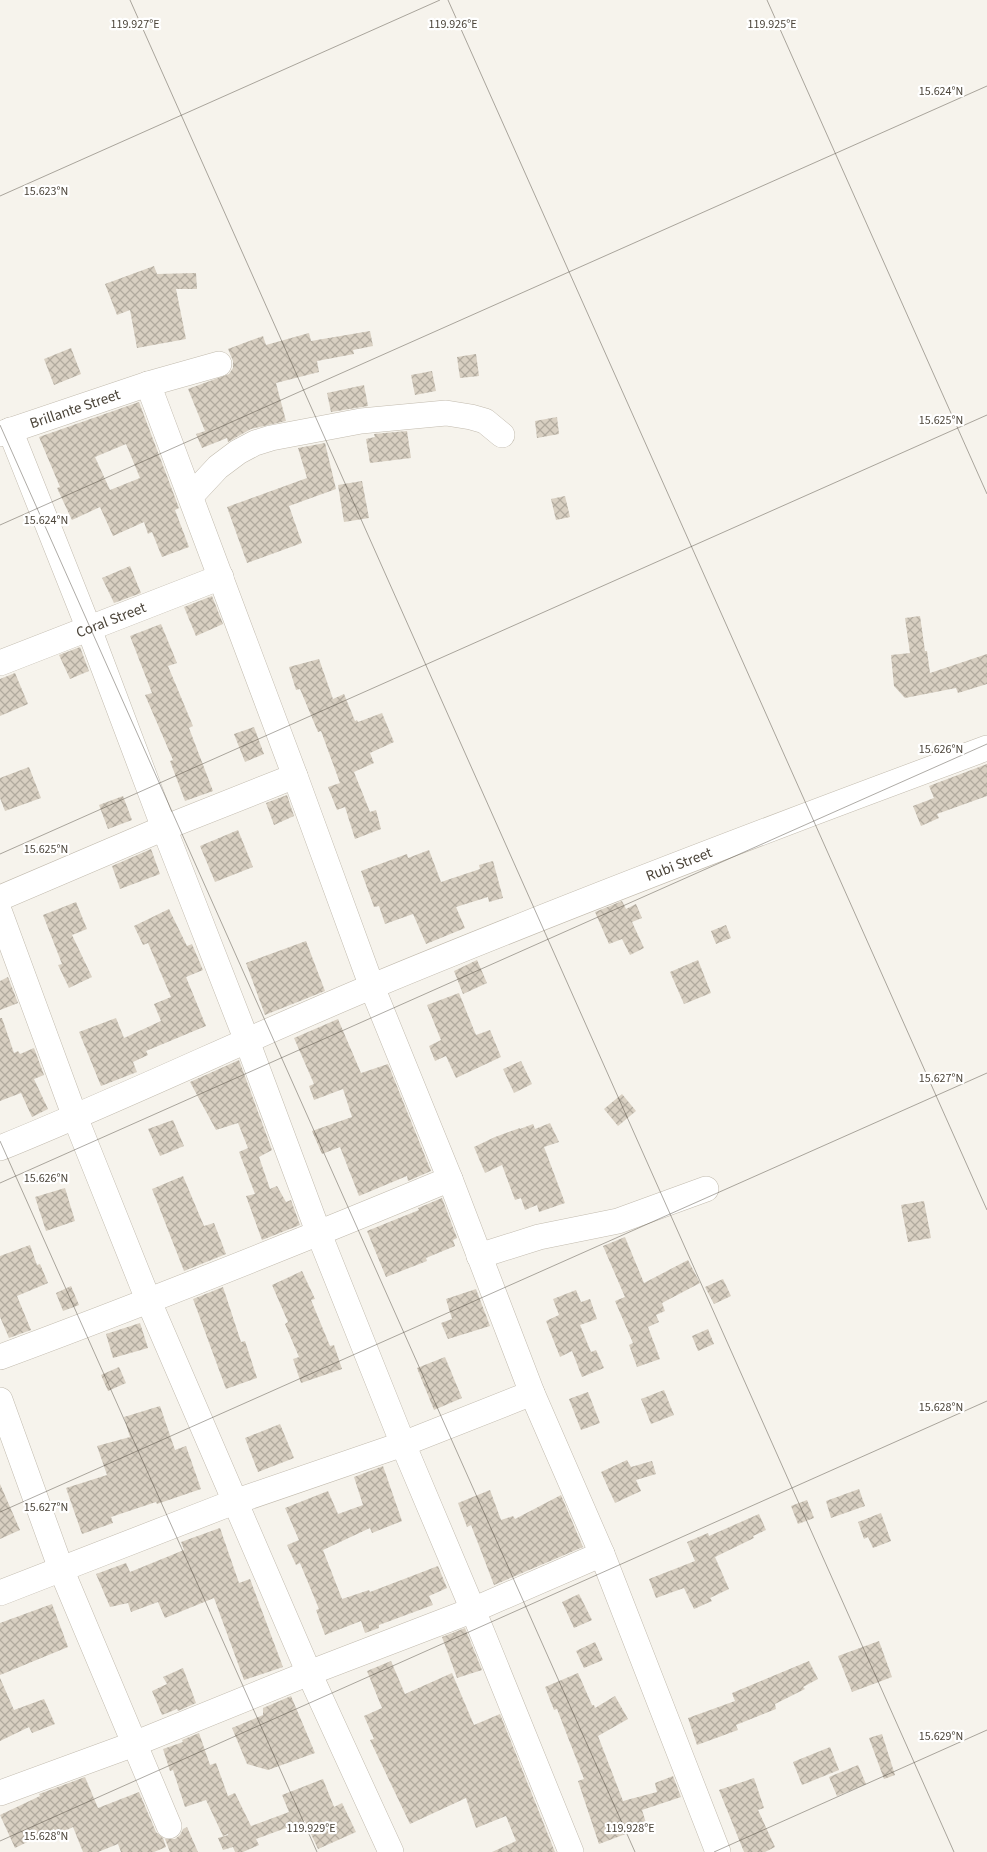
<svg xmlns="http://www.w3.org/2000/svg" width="987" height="1852" font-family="'Source Sans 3',sans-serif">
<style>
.building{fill:url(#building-cross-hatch);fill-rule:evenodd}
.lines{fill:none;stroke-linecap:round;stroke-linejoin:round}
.minor-casing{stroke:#c2bbae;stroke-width:26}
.minor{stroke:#fff;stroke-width:25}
.ticks{fill:none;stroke:#4b4439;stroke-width:1;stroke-opacity:0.45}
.labels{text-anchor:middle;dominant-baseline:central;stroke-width:4.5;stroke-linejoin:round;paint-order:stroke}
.street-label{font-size:15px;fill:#4b4439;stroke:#fff}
.ticks-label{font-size:12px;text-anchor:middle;fill:#4b4439;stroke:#fff;stroke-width:4.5;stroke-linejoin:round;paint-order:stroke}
</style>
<defs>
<pattern id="building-cross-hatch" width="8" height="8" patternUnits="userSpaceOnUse" patternTransform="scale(1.25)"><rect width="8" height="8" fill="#d8cfc1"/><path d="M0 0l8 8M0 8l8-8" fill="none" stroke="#b1aa9e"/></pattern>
</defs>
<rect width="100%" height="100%" fill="#f6f3ec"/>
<g class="building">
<path d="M154,266L157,274L196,273L197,289H176L186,339L137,348L130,310L117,315L105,284Z"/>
<path d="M370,331L373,346L353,350L354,354L317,361L319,372L276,383L286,421L251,429L228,442L227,438L202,448L196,434L205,431L188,389L229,374L233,368V361L228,349L263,336L266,345L309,333L311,341Z"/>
<path d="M71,348L81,374L54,385L44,359Z"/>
<path d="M476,354L479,376L460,378L457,357Z"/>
<path d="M432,371L436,391L415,395L411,375Z"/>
<path d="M364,385L368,406L331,412L327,393Z"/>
<path d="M139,402L179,508L175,510L189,547L162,557L152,532L148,534L144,522L113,536L100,507L72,520L57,488L60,487L39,437ZM126,444L140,478L110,490L95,457Z"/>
<path d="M557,417L559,434L537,438L535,421Z"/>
<path d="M407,431L411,458L370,463L366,439L375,437L374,434Z"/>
<path d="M325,443L336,489L289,506L302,543L247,563L227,507L307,478L298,448Z"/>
<path d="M362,481L369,518L344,522L338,485Z"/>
<path d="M565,496L570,517L556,520L551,499Z"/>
<path d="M130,566L141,593L114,603L102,578Z"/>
<path d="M212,596L223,624L196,636L184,607Z"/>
<path d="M920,616L925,651H927L930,673L987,654V684L958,693L956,688L905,698L894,686L891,655L910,653L905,618Z"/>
<path d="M161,624L177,663L168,666L193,726L189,728L213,791L185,801L170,761L173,760L145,695L152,693L130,636Z"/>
<path d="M80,647L89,671L70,679L59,655Z"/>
<path d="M319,659L333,699L344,694L355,721L357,720L358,722L382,713L394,742L370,753L374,763L354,772L370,812L376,810L381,829L355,839L345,807L337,810L328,787L340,783L321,731L318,732L300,689L296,690L289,667Z"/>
<path d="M15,673L28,704L0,716V679Z"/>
<path d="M254,727L264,754L245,762L234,734Z"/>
<path d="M987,764V796L937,814L939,818L921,826L913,806L934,798L929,786Z"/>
<path d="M29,767L41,798L5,811L0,798V778Z"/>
<path d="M287,795L294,816L274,825L266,803Z"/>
<path d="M123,796L132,820L108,829L99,805Z"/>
<path d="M238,830L253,867L215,882L200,846Z"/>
<path d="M151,849L160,874L120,889L112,866Z"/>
<path d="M429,850L441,882L480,869L479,865L493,861L503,898L489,902L488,897L456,907L465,928L426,944L413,914L385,924L379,906L374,907L361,871L407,854L408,858Z"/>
<path d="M622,901L626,909L636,904L642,918L632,922L644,948L630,955L622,939L609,944L595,912Z"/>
<path d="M76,902L87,929L72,935L92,977L69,988L58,965L62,964L43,915Z"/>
<path d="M169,909L187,946L192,944L203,970L186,977L206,1026L146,1051L148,1055L133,1062L137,1072L101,1086L79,1032L116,1018L124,1038L161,1021L154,1004L171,997L148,943L143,945L134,926Z"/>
<path d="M726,925L731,938L716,944L711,931Z"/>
<path d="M306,941L325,991L265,1015L246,963Z"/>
<path d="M477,960L487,983L463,994L454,971Z"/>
<path d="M698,960L711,993L684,1004L670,972Z"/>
<path d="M8,977L18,1003L0,1010V981Z"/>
<path d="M459,993L476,1035L490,1030L501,1057L456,1078L446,1056L435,1061L429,1046L441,1040L427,1005Z"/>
<path d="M0,1018H2L14,1053L18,1051L20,1054L34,1048L44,1075L34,1079L48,1109L32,1117L21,1093L0,1101Z"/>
<path d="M338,1019L361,1073L388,1064L431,1171L408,1181L407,1176L359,1196L340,1147L322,1154L312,1131L352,1117L343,1089L314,1100L309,1086L314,1084L294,1038Z"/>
<path d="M239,1060L272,1150L259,1157L270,1189L277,1186L286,1202L291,1200L300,1225L262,1240L246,1196L255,1194L239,1152L248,1148L238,1123L216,1130L190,1082Z"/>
<path d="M521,1061L532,1084L514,1093L503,1069Z"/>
<path d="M622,1094L636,1111L618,1126L604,1109Z"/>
<path d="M173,1120L184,1146L160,1156L148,1129Z"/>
<path d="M550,1123L559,1142L544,1147L565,1203L539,1212L537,1205L525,1210L521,1198L515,1200L502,1165L485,1173L474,1147L495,1137L520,1128V1129L533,1124L535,1129Z"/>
<path d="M183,1176L204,1226L214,1223L226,1254L184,1271L152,1189Z"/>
<path d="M65,1188L75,1221L46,1231L35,1197Z"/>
<path d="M442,1198L457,1238L453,1240L455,1246L426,1258L427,1261L386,1277L367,1231L419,1210L418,1208Z"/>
<path d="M924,1201L931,1238L908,1242L901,1205Z"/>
<path d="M625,1237L644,1283L688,1260L700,1283L662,1303L665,1311L656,1315L659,1322L648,1327L660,1359L637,1367L629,1345L633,1343L615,1301L625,1297L603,1246Z"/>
<path d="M30,1245L37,1265L40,1264L48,1283L17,1296L31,1330L9,1338L0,1317V1256Z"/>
<path d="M302,1271L315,1299L311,1300L330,1346L334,1345L342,1369L301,1383L293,1359L299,1357L285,1324L288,1322L272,1285Z"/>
<path d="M723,1279L731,1296L714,1304L705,1287Z"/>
<path d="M71,1286L79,1305L63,1311L56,1293Z"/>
<path d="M223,1287L241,1342L245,1341L257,1378L226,1389L193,1299Z"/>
<path d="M476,1289L490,1326L448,1339L441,1323L452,1319L446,1299Z"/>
<path d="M576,1290L581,1302L590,1299L597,1319L580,1325L591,1352L596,1350L604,1368L582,1377L572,1351L560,1357L546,1321L559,1315L553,1299Z"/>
<path d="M140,1323L148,1348L113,1358L106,1334Z"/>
<path d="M708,1329L714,1344L698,1351L692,1336Z"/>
<path d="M445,1357L462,1398L434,1410L417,1368Z"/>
<path d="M119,1367L126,1383L108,1391L101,1375Z"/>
<path d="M664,1390L674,1415L651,1424L641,1399Z"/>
<path d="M588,1392L600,1423L581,1430L569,1399Z"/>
<path d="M160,1406L175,1450L186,1446L201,1489L157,1504L156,1502L111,1517L113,1523L82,1534L66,1488L107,1475L97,1446L130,1437L124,1417Z"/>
<path d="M280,1424L294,1458L258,1472L245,1438Z"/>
<path d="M627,1460L631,1467L652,1461L656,1474L636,1480L641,1491L615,1503L601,1472Z"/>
<path d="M383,1466L402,1521L372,1533L370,1528L323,1550L342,1599L369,1590L370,1592L438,1566L447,1588L429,1596L433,1605L379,1625V1628L365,1633L361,1621L325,1635L316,1610L319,1609L300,1563L296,1565L287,1545L299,1540L285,1508L328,1491L338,1514L363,1505L354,1477Z"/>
<path d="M0,1484L20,1530L0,1539Z"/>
<path d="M859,1489L865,1506L831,1518L826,1501Z"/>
<path d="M490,1490L501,1520L513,1516L515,1519L561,1495L583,1547L494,1585L471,1525L467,1527L458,1503Z"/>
<path d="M807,1500L814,1518L798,1524L791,1506Z"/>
<path d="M881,1513L891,1541L873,1548L868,1537L864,1539L858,1522Z"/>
<path d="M759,1514L766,1530L753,1536L754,1538L715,1557L729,1589L710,1598L712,1601L694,1609L684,1588L656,1598L649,1579L695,1561L687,1542L708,1533L709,1536Z"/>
<path d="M220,1528L239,1583L250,1579L283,1667L244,1680L214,1598L165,1618L158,1602L131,1612L128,1603L110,1607L96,1574L126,1563L130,1572L184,1550L181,1542Z"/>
<path d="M579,1594L592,1620L574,1628L562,1602Z"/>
<path d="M52,1604L68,1647L0,1675V1623Z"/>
<path d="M465,1628L482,1670L457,1678L442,1637Z"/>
<path d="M879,1641L892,1677L852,1692L838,1656Z"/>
<path d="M595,1642L603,1660L584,1668L576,1651Z"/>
<path d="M391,1661L405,1694L452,1673L474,1725L500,1714L555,1852H492L516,1841L506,1816L476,1828L466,1798L410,1824L370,1740L374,1739L364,1716L382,1708L367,1671Z"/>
<path d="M809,1661L818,1679L803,1687L805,1689L775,1704L776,1709L736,1725L738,1730L697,1745L688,1718L735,1701L732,1693Z"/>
<path d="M183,1668L196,1703L178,1711L177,1709L162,1715L152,1691L167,1684L163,1677Z"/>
<path d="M578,1673L592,1705H594L595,1708L615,1696L628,1719L598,1736L623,1801L657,1792L655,1783L673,1776L681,1797L642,1810L647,1826L599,1844L578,1781L584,1779L557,1709L554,1710L545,1687Z"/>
<path d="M0,1678L14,1710L44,1699L55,1724L32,1733L29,1727L0,1741Z"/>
<path d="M291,1696L315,1753L268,1770L247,1764L232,1728L263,1715V1708Z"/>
<path d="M199,1733L210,1765L216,1763L228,1796L235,1793L251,1826L289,1812L282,1795L323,1779L334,1807L342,1803L356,1832L318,1849L305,1821L256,1839L259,1845L243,1852H235L233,1847L223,1850L218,1838L228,1835V1834L223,1836L206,1800L185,1807L173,1770L170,1771L163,1749L183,1742L182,1740Z"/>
<path d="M882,1734L895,1775L884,1779L869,1738Z"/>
<path d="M830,1747L839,1770L802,1785L793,1762Z"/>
<path d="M858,1765L866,1784L837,1796L829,1777Z"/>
<path d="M85,1777L98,1808L139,1792L156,1832L163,1838L166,1847L154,1852H121L118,1844L98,1852H83L73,1827L56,1835L54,1829L15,1848L0,1815L40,1796L39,1794Z"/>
<path d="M754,1778L764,1808L758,1810L775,1847L765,1852H744L719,1790Z"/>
<path d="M187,1827L198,1852H170L165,1839H175L180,1835L183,1829Z"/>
</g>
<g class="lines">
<g class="minor-casing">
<g id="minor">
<path d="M148,384L295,776L372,987L450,1179L532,1393L602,1554L718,1852"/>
<path d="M10,430L89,629L164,828L247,1041L319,1234L403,1444L473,1610L571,1852"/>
<path id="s1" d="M0,434L148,384L219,364"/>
<path d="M191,496L218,467L238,452L255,443L271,438L361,421L446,413L471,417L485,421L502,435"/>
<path id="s2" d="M0,663L221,577"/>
<path d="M0,898L164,828L295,776"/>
<path d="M0,913L75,1117L149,1302L309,1673L391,1852"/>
<path id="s3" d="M0,1148C126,1097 248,1038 373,986C576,902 781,824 987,748"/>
<path d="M479,1256L539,1237L618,1221L706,1189"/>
<path d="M0,1357C151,1301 301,1241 450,1179"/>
<path d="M0,1400L61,1569L169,1826"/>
<path d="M0,1593L234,1502L403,1444L532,1393"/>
<path d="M0,1793L134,1744L309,1673L473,1610L602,1554"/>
</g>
</g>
<use href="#minor" class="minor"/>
</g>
<path class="ticks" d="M130,0L954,1852M448,0L987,1210M767,0L987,494M0,196L440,0M0,425L635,1852M0,525L987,86M0,854L987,415M0,1141L317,1852M0,1183L987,744M0,1512L987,1073M0,1841L987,1401M714,1852L987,1730"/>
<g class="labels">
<g class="street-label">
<text stroke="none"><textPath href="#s1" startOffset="79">Brillante Street</textPath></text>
<text stroke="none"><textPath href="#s2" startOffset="119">Coral Street</textPath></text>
<text stroke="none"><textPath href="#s3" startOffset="736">Rubi Street</textPath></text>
</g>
</g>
<g class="ticks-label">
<text x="135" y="28">119.927°E</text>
<text x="453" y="28">119.926°E</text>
<text x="772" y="28">119.925°E</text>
<text x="941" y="95">15.624°N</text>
<text x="46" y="195">15.623°N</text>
<text x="941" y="424">15.625°N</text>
<text x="46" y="524">15.624°N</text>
<text x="941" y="753">15.626°N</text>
<text x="46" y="853">15.625°N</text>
<text x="941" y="1082">15.627°N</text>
<text x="46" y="1182">15.626°N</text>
<text x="941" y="1411">15.628°N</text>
<text x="46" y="1511">15.627°N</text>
<text x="941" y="1740">15.629°N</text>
<text x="311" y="1832">119.929°E</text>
<text x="630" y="1832">119.928°E</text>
<text x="46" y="1840">15.628°N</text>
</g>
</svg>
